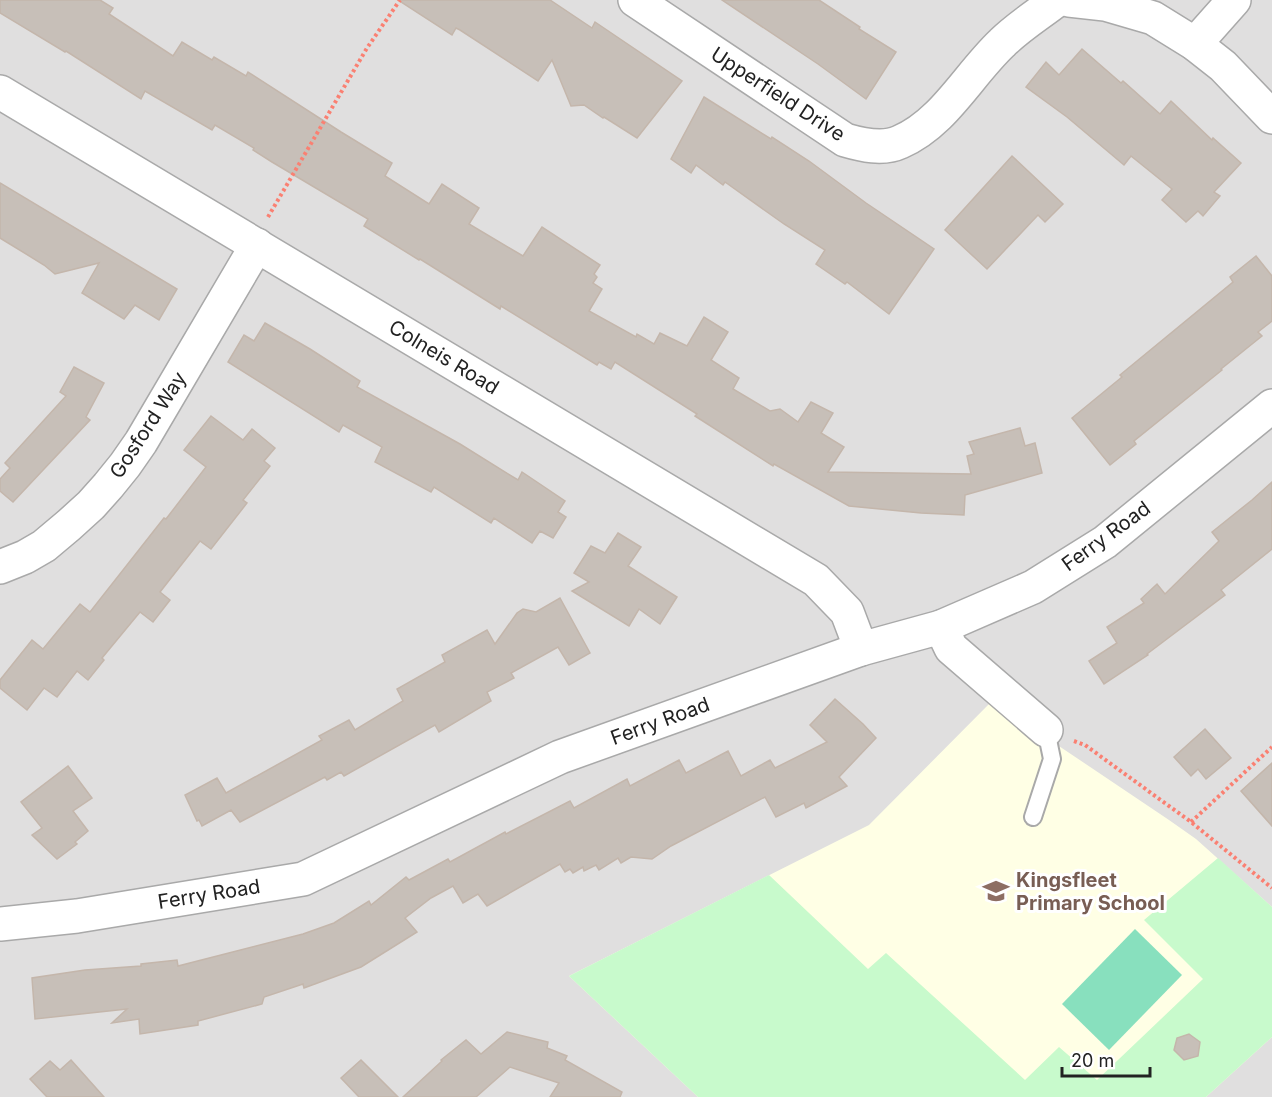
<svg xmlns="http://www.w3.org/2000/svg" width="1272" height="1097" font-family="Inter,sans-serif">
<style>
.residential{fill:#e0dfdf}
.education{fill:#ffffe5}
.park{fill:#c8facc}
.pitch{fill:#88e0be}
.building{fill:#c7bfb8;stroke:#c4b6ab;stroke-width:1.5}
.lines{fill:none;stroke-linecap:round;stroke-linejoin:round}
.lane-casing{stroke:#a9a9a9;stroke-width:20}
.street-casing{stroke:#a9a9a9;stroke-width:36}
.path{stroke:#fa8072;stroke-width:4;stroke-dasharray:3 3;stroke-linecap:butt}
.lane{stroke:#fff;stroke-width:16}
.street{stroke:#fff;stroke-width:33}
.labels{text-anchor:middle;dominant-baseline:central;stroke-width:6;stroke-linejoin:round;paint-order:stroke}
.street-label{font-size:20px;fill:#222;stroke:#fff}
.education-label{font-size:20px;font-weight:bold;fill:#785e54;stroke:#fff;text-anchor:start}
</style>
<rect width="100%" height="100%" fill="#f2efe9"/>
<rect class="residential" x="0" y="0" width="1272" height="1097"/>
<path class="education" d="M992,701L1169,820L1196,839L1272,907V1037L1206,1097H698L569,976L869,825Z"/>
<path class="park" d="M1218,858L1272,907V1037L1206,1097H698L569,976L769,875L868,969L886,953L1025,1080L1059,1047L1097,1080L1203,979L1144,920Z"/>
<path class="pitch" d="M1135,929L1182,975L1109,1050L1062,1004Z"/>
<g class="building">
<path d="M0,0H100L113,8L109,14L173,56L182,42L212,60L214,57L246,76L248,72L341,132L392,163L385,176L429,204L442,184L479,208L469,224L523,256L542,227L600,265L594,274L597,277L593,283L602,289L589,311L636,337L637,334L654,344L660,333L687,346L704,317L728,332L711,360L739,378L733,389L770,411L780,409L798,422L811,402L833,413L821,433L844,447L828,472L971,474L967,456L974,454L969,442L1020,428L1025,446L1035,443L1042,473L965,495L964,515L921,513L849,506L774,464L773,466L695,416L697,414L615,362L611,369L599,362L597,365L501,306L500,309L420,259L419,260L364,226L368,219L272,162L253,150L254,148L215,125L212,130L145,91L141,99L66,51L65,52L0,13Z"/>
<path d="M398,0H550L592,28L595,22L682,81L637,138L604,117L603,118L584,105L571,106L552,60L538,81L460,30L456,28L452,35Z"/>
<path d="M722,0H819L860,27L859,29L896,52L866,99L818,64Z"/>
<path d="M1082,49L1121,83L1123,81L1160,114L1171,101L1212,140L1213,138L1241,163L1214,192L1220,196L1203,216L1198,211L1186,222L1162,200L1172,189L1131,156L1124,165L1067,117L1026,87L1046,62L1059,75Z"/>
<path d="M704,97L771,139L772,137L809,161L866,203L934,249L889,314L847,282L845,284L816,264L825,250L784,224L725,182L723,185L696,165L691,173L671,159Z"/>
<path d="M1012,156L1063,204L1045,222L1038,215L987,269L945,230Z"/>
<path d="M0,183L177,289L159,320L135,305L124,319L82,293L99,263L55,274L44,265L0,238Z"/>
<path d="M1256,256L1272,276V321L1258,332L1262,336L1221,369L1222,370L1134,441L1136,444L1110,465L1072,418L1122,377L1120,375L1233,282L1230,277Z"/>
<path d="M265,323L310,349L360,381L357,387L460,444L518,480L522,472L565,501L558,512L566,517L553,538L540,531L532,543L494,518L491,523L434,487L431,492L375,462L382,447L343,425L339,432L228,362L244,335L254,341Z"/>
<path d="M74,367L104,383L86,417L90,420L13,502L0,491V479L10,468L5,463L66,396L60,392Z"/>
<path d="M211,416L243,440L252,429L275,448L264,461L270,466L243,500L247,503L211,549L200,541L160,592L170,600L153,622L140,612L102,658L104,660L88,680L77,671L57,697L44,688L27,710L0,688V680L32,640L43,649L80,604L90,612L164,518L166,519L206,467L184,450Z"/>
<path d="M1272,482V549L1221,590L1225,595L1147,654L1148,655L1104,684L1089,661L1117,643L1107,627L1144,603L1141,599L1157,584L1165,594L1219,541L1212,532L1252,500Z"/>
<path d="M618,533L641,547L628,566L677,597L660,624L639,609L629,626L572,591L589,582L574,573L591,546L605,553Z"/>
<path d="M560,598L590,653L569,665L558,647L511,673L514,678L487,692L491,701L439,732L435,725L344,776L341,772L327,780L325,777L240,822L231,810L202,826L199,820L197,821L185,795L217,778L226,793L322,740L319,736L349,720L355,730L403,701L397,689L445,662L442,655L487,630L495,644L517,613L523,609L536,612Z"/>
<path d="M835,699L863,724L876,738L839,777L847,786L806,808L804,803L776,817L765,797L671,846L652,859L631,857L621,863L618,858L599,870L596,865L584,871L583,867L573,873L570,869L565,872L560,864L487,906L478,894L463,903L453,886L431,898L405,918L417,932L361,967L304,988L303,984L264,997L262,1004L198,1021V1025L140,1034L139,1019L112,1023L127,1009L35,1019L32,978L85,970L141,966V964L177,960L178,966L303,934L334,923L369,901L371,905L406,877L409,880L448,859L450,862L505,832L506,834L570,801L574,808L627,779L630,786L679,760L686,773L728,751L741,776L770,760L775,768L827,742L810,725Z"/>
<path d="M1205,729L1231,758L1206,779L1198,769L1191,776L1174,757Z"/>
<path d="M1272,763V826L1241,791Z"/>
<path d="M68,766L92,798L73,811L88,831L75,842L77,844L57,859L32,835L42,828L21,802Z"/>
<path d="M507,1032L548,1042L547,1048L567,1056L565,1060L622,1092L620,1097H550L559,1083L510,1067L476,1097H403L442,1061L441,1060L466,1040L481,1054Z"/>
<path d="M1189,1034L1200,1042L1198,1056L1184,1060L1174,1050L1177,1038Z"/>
<path d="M71,1060L104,1097H47L30,1079L50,1061L60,1070Z"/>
<path d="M361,1060L398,1097H359L341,1078Z"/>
</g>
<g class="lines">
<g class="lane-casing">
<path id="lane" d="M1033,817L1052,759L1046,730"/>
</g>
<g class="street-casing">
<g id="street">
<path d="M635,0L845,140C862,145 883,150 900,142C944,123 968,75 1002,43C1018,27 1039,14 1057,0"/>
<path d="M1069,0L1105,4L1153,18L1195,44L1223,66L1272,117"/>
<path d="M1195,44L1234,0"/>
<path d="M0,92L816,580L847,612L861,649"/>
<path d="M0,567L25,557L44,546L69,525L91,505L108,486L125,465L141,442L257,245"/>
<path d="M941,627L951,648L1046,730"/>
<path d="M0,924L77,916L303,879L560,757L861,649L941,627L1033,587L1105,542L1272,406"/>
</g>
</g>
<g class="path">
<path d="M268,217L367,48L400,0"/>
<path d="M1074,741L1085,745L1191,822L1272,888"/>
<path d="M1191,822L1272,747"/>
</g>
<use href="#lane" class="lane"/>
<use href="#street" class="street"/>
</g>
<defs>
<g id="school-bare" transform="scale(2.07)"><path d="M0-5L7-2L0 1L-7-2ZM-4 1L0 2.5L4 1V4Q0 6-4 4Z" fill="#8d6e63" stroke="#fff" stroke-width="2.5" paint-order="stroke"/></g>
</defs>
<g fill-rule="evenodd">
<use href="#school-bare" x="996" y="891"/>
</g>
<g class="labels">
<g class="street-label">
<text transform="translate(778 94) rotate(33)">Upperfield Drive</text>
<text transform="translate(444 357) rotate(31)">Colneis Road</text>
<text transform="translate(148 425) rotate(-57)">Gosford Way</text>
<text transform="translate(1106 536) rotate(-36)">Ferry Road</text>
<text transform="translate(660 721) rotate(-20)">Ferry Road</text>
<text transform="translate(209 894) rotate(-9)">Ferry Road</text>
</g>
<g class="education-label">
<text x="1016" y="880">Kingsfleet<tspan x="1016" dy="23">Primary School</tspan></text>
</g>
</g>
<path d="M1062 1067v9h88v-9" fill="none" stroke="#222222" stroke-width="3"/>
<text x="1071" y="1067" font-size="18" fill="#222222" stroke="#ffffff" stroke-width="4.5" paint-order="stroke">20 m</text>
</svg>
